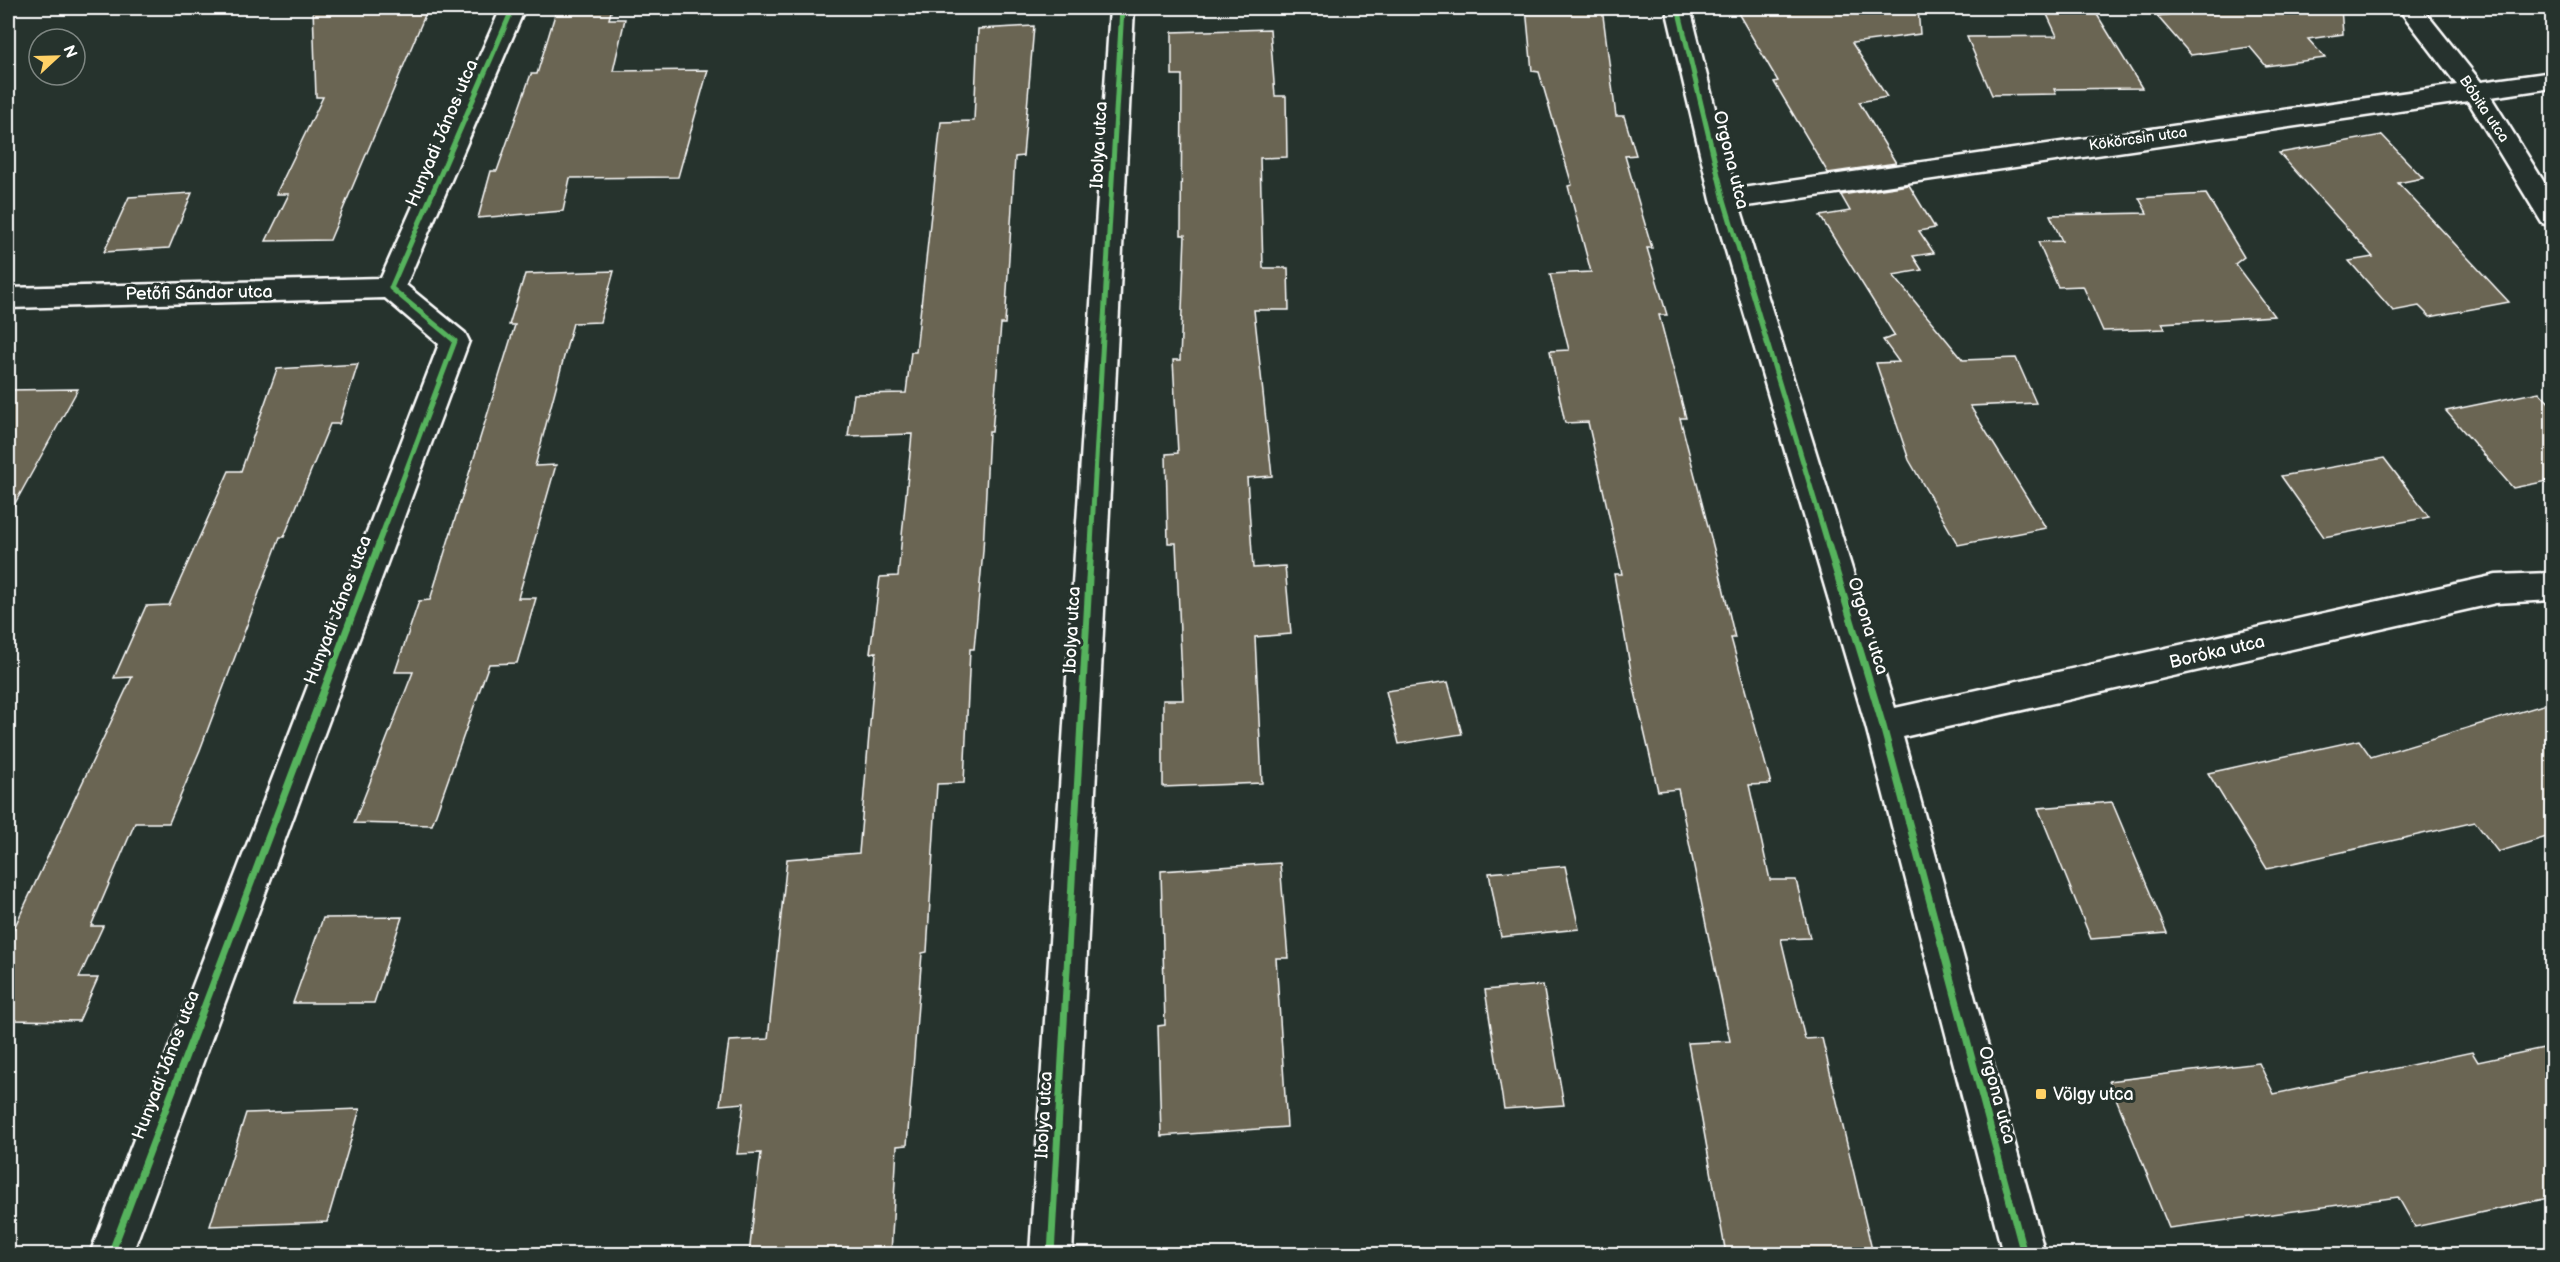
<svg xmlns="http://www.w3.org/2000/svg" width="2560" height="1262" font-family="'Balsamiq Sans',sans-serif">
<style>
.building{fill:#6b6553;stroke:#fff;stroke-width:1.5}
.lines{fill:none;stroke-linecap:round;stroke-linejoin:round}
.street-casing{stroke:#fff;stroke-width:5}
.street{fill:#26332d;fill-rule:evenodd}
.cycleway-far1-casing{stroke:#26332d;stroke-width:8}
.cycleway-casing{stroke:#26332d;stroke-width:10}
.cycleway-far1{stroke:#56b35d;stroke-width:5}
.cycleway{stroke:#56b35d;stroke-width:7}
.poi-dot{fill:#ffd166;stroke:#26332d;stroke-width:2}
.labels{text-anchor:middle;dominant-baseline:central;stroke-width:6;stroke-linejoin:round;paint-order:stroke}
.far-street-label{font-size:15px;fill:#fff;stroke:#26332d}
.street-label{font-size:18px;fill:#fff;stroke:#26332d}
.poi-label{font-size:18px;fill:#fff;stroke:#26332d;text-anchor:start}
</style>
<rect width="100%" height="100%" fill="#26332d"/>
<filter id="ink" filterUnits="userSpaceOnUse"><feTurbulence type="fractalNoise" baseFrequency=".0167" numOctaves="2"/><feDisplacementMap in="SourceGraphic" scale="12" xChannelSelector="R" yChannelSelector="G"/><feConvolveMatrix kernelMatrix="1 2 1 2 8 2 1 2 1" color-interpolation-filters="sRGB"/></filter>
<g filter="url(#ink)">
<g class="building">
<path d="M313,8H428L330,240L266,241L289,194H276L323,97H316Z"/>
<path d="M557,8H612L609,19H625L613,71L708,70L678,177L570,178L563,211L478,218L491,171H497L531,74H537Z"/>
<path d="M1526,8H1602L1616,116H1624L1636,155L1625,156L1652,248H1647L1667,315H1659L1686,418H1680L1716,557L1735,638H1731L1771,784L1749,785L1770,880H1796L1810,938L1781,939L1805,1039L1822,1038L1873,1254H1726L1688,1043L1730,1041L1678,789L1658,791L1633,683L1614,574H1622L1588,422L1565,423L1550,351L1569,350L1550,274L1591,272L1568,186L1572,185L1539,72L1532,71Z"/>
<path d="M1735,8H1918L1920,34L1852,43L1887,97L1859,102L1896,163L1828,173L1774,82L1778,81Z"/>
<path d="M2044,8H2093L2142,88L2054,89L2056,94L1992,95L1967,37L2057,36Z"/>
<path d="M2217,8H2341L2343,34L2308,39L2325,58L2266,66L2250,47L2191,55L2157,16Z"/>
<path d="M1034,26L1023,156L1015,157L1005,324H1001L992,432H989L983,551L974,649H970L964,783L937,784L927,952L922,953L907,1145L897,1146L891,1254H749L761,1153L737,1154L744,1103L720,1105L729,1041L768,1039L787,859L859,853L876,652L870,653L880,577L898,576L912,434L848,436L854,394L906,393L911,352H916L941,122L974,121L978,29Z"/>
<path d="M1270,29L1275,96H1286L1287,157L1260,158L1263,268H1288L1289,310H1254L1272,476L1247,478L1253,568L1285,566L1291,634L1255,637L1262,783L1163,787V700H1183L1176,543H1168L1166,454L1178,453L1173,360H1180L1185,235H1181L1182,75H1172V32Z"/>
<path d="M2382,135L2423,178L2398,183L2509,302L2430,317L2419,306L2393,311L2349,261L2373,257L2279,153Z"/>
<path d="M1909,185L1935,228L1919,231L1934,253L1913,256L1922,270L1893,275L1963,360L2016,358L2036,403L1970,406L2046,528L1958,545L1909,460L1876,363L1899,362L1883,340L1895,336L1820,216L1850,211L1841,195Z"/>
<path d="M192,193L169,248L104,252L129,197Z"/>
<path d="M2206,194L2244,257L2235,264L2274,316L2162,323L2165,329L2103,331L2083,286L2058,287L2038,242L2062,241L2050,215L2147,213L2139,198Z"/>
<path d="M614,271L600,322L573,323L535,466L556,465L518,598H536L517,663L489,664L432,825L354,823L413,672H395L419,601L430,600L515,325H509L525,274Z"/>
<path d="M358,364L339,424H330L284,537H280L200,750L169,823H135L91,926H103L79,978H98L79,1021L8,1020V941L132,677L114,678L146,606L169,605L229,471H241L277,369Z"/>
<path d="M78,389L8,516V390Z"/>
<path d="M2539,392L2553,407V480L2513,488L2446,411Z"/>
<path d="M2384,458L2429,517L2324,537L2281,476Z"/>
<path d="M1448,682L1462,734L1399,744L1386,691Z"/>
<path d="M2553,702V835L2498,852L2475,822L2267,869L2208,773L2359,740L2371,757Z"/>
<path d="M2112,802L2167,933L2091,939L2038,808Z"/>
<path d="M1280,863L1288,958H1276L1287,1127L1161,1136L1158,1026L1165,1025L1161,871Z"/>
<path d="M1565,866L1579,929L1501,937L1489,873Z"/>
<path d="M402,917L374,1003H293L323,918Z"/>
<path d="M1543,985L1564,1105L1504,1109L1485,990Z"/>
<path d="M2553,1046V1197L2415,1227L2398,1197L2169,1228L2109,1081L2259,1063L2274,1094L2472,1052L2478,1062Z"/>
<path d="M360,1109L327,1222L210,1226L246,1113Z"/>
</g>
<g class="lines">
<g class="street-casing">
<g id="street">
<path d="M501,8H525L406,285L465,333L469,341L132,1254H90L439,344L385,298L8,308V288L381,278Z"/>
<path d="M1110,8H1134L1072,1254H1030Z"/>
<path d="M1666,8H1690L1735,189L2457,85L2398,8H2422L2481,82L2552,72V88L2491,97L2552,195V226L2542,223L2468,101L1740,207L1895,708L2496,575L2552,573V600L2496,603L1903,737L2045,1254H2003L1866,726L1711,200Z"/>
</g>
</g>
<use href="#street" class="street"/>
<g class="cycleway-far1-casing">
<g id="cycleway-far1">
<path d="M1678,8L1724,200L1828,545"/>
<path d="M378,545L455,341L391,288L513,8"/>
<path d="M1091,545L1122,8"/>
</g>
</g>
<g class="cycleway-casing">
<g id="cycleway">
<path d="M1828,544L1883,726L2024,1254"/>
<path d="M111,1254L379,544"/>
<path d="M1051,1254L1091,544"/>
</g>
</g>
<use href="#cycleway-far1" class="cycleway-far1"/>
<use href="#cycleway" class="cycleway"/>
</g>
</g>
<rect class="poi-dot" x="2035" y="1088" width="12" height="12" rx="3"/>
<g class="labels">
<g class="far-street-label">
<text transform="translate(2484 109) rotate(56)">Bóbita utca</text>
<text transform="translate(2138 139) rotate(-8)">Kökörcsin utca</text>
</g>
<g class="street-label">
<text transform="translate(442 133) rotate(-67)">Hunyadi János utca</text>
<text transform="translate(1099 145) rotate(-87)">Ibolya utca</text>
<text transform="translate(1731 160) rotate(76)">Orgona utca</text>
<text transform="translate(199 293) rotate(-1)">Petőfi Sándor utca</text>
<text transform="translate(338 610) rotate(-69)">Hunyadi János utca</text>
<text transform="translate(1868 626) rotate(73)">Orgona utca</text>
<text transform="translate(1072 630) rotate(-87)">Ibolya utca</text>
<text transform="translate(2217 652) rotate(-13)">Boróka utca</text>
<text transform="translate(166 1065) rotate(-69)">Hunyadi János utca</text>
<text transform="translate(1997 1095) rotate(75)">Orgona utca</text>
<text transform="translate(1044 1115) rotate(-87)">Ibolya utca</text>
</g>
<g class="poi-label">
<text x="2053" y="1094">Völgy utca</text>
</g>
</g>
<rect width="2560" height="1262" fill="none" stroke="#26332d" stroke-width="30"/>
<rect x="15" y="15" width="2530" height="1232" fill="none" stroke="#fff" stroke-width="2" filter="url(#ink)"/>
<g transform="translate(57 57) rotate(68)"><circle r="28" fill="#26332d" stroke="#7d8581" stroke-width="1.5"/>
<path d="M0-4.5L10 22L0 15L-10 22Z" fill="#ffd166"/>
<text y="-9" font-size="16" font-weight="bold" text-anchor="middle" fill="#ffffff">N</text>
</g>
</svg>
